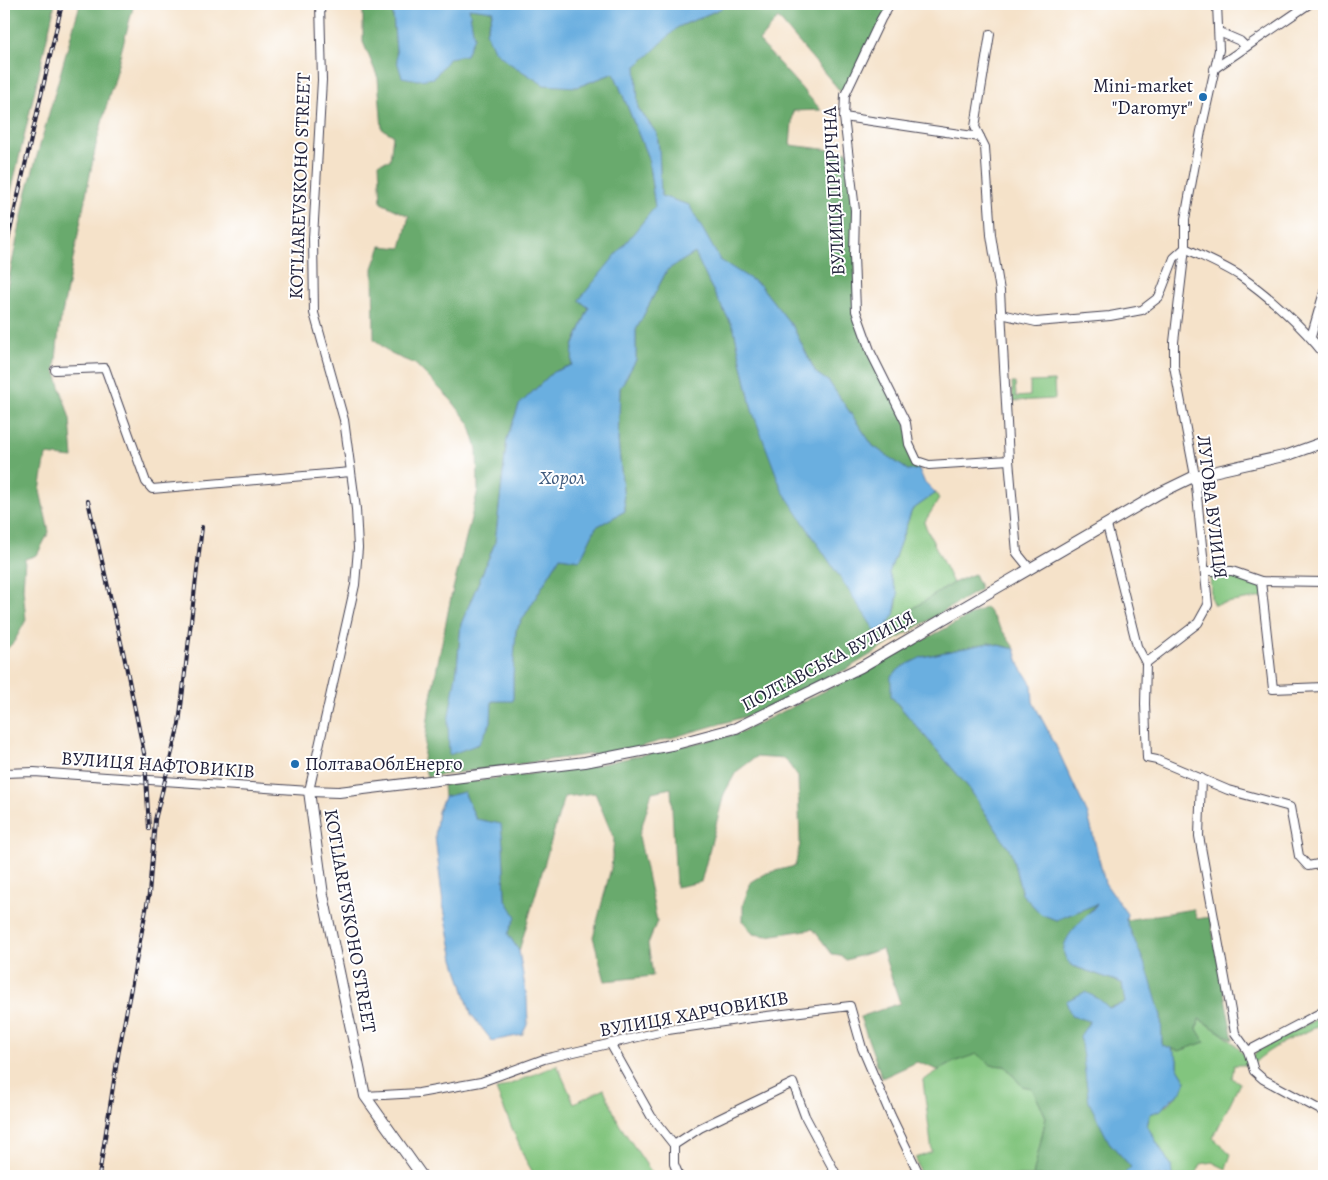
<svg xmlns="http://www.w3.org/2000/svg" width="1328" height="1180" font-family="Alegreya,serif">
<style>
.green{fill:#82c57e;stroke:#52745c}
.forest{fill:#69aa6d;stroke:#466654}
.water{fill:#6aafe0;stroke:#46688e}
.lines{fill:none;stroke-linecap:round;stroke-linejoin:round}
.minor-casing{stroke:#423f50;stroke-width:10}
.tertiary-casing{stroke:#423f50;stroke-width:12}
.minor{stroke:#fff;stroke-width:8}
.tertiary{stroke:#fff;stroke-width:10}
.rail-casing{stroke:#22223b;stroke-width:4}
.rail{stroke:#fff;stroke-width:2;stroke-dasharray:5.5;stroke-linecap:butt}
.poi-dot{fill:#1f6fb2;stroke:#fff;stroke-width:2}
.labels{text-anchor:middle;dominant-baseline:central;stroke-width:4;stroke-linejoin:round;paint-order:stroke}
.poi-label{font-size:19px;fill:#22223b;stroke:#fff;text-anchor:end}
.street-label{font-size:19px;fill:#22223b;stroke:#fff}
.water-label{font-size:20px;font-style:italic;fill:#3f5a7d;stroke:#fff}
</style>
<rect width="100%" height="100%" fill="#fff"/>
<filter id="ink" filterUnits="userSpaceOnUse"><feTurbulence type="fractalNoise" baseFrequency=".02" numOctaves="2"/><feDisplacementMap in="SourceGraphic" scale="10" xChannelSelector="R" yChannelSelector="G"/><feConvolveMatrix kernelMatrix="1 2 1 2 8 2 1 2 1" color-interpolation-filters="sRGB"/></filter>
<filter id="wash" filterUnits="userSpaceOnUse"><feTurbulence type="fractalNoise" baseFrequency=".0096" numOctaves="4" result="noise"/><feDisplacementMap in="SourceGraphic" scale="20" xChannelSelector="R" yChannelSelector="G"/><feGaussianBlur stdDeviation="1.12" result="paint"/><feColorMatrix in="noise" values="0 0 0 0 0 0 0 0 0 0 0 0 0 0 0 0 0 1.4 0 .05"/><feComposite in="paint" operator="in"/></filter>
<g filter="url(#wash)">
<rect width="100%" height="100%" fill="#f5e2c9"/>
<g class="green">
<path d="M1054,381L1055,399L1013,401L1012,383H1015L1016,397L1030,396V382Z"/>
<path d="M936,493L939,499L924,523L953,583L887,625C902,605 898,595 889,573L912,510Z"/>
<path d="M1210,571H1232L1261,581L1263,597L1214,605L1211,599Z"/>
<path d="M1324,1015V1024C1299,1035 1272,1045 1252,1065H1234L1232,1078L1240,1083L1213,1138L1231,1154L1226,1169L1212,1162L1201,1164L1195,1176H1172L1171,1166L1147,1126L1150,1114C1165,1109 1180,1096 1186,1081L1178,1068V1059L1171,1048L1179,1051L1204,1042L1197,1029L1199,1019C1219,1032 1236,1040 1248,1062L1251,1061L1257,1051Z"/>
<path d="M977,1053L991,1065L1005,1066L1022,1086L1032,1088L1046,1117L1033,1176H920L916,1158L932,1152L923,1081C940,1068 957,1060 977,1053Z"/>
<path d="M557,1065L574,1103L604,1089L619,1124L654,1176H535L525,1159L496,1090Z"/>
</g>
<g class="forest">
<path d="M4,4H55L4,222Z"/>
<path d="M80,4H134L96,145L59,329L55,370L70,419L73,458L46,455L40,491L49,532L37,555L25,559L23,589L26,620L14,642L4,652V302L27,191Z"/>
<path d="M363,4H392L397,61L449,58L466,55L474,37L468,8L493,10L486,32L577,87L614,73L648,158L655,207L580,300L589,308L573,346L572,365L553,372L519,405L507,440L495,543L461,624L457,668L491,722V701L513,700V675L516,630L560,557L580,560L596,527L625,511L618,441L620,388L636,360V330L667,270L696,252L709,283L734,329L752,410L847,586L876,632L953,583L974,574L981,589L845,670L758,713L636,748L427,777L423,760L430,702L451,597L478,490L477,449L469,423L452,401L415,364L391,354L374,339L373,268L381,246L401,248L409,216L381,203L379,163L390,160L393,135L382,129L378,78L363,42Z"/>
<path d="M724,4H890L845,95L840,91L778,18L759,41L821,110L793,111L790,145L848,152L855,210L856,311L906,423L919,469L909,471L873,446L829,382L816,373L793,327L760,285L720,261L689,205L661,196L659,149L657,134L638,108L635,66L678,27L722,8Z"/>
<path d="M986,607L1015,649L989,643L922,657L891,696L969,788L1011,852L1022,894L1041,914L1056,920L1098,903L1076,927L1073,966L1122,983L1125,1003L1108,1008L1099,999L1090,1021L1109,1142L1131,1167L1122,1176H1033L1046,1117L1032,1088L1022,1086L1005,1066L991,1065L977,1054L956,1061L938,1070L917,1062L882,1078L860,1017L900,1003L882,949L846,960L840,955L832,954L813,929L767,936L753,934L743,921V904L751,882L767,873L795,866L800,844L798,777L785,759L756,757L736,772L724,794L701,882L676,887L671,788L652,792L639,836L657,921L648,944L653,976L605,981L593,937L611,868L614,839L595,793L564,797L519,951L508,934L515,917L505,898L503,845L476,819L464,792L444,797L443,785L592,766L737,734L861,673Z"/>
<path d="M1193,909L1197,919L1210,917L1233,1040L1199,1019L1197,1029L1205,1042L1179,1051L1162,1045L1161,1016L1126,920Z"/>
</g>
<g class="water">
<path d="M392,4H560L588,5L591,4H724L722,8L678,27L648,56L636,66L638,108L657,134L659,149L661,196L689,205L720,260L760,285L793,327L816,373L829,382L873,446L909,471L919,469L924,481L936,493L912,510L889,573L898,594L894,615L887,625L876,632L782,490L752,410L734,329L709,283L695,253L667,270L636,330V360L620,388L618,441L625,511L596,527L580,560L560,557L516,630L513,675V701H492L491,722L479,744L449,755L448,722L457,668L461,624L495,543L507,439L519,405L553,372L572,365L573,347L589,308L579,300L655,207L648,158L614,73L577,87L544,85L509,63L494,50L486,32L493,11L469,8L474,37L466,55L449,58L434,78L418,80L402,77L397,61Z"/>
<path d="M989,643L1015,649L1020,666L1032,685L1033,702L1055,744L1088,815L1105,883L1127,914L1126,920L1148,972L1161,1016L1162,1045L1171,1048L1178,1059V1068L1186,1081L1182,1091L1166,1104L1161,1110L1150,1114L1147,1126L1171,1166L1172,1176H1122L1131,1167L1109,1142L1089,1102L1080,1036L1090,1021L1071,1016L1066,1001L1085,992L1099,999L1109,1008L1125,1003L1122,983L1073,966C1046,946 1085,920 1097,904L1056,920L1041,914L1022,894L1011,852L969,788L891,696V676L902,667L922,657Z"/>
<path d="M464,792L476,819L501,824L503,845L505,898L516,917L508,934L519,951L527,999L528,1023L522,1035L492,1041L471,1014L454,959L443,904L435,836L438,811L444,797Z"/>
</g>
</g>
<g filter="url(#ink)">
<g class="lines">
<g class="minor-casing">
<g id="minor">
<path d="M890,4L881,19L845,95L844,117L855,210L854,255L856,311L871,353L906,423L909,444L917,461L929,465L1009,460"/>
<path d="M1219,32L1240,41L1246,47"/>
<path d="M1214,69L1309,4"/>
<path d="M844,117L980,137L985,147L991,235L1000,291L1009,460L1017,553L1030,569"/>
<path d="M980,137L975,127L990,34"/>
<path d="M1001,314L1036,322L1110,316L1142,310L1159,297L1174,258L1185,248C1203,257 1223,265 1240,276C1268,295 1303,327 1324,354"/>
<path d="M1311,337L1324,292"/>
<path d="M55,370L105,368L146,482L152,489L351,472"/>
<path d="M1107,525L1137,646L1146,663L1145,704L1147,758L1157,760L1228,790L1290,807L1299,856L1308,866L1324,863"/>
<path d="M1205,571H1232L1261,581L1324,582"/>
<path d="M1261,581L1273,689L1324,687"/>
<path d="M1146,663L1198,623L1208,605L1195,476L1174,366V342L1185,248V219L1201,131L1219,50L1217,4"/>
<path d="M4,773L34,772L309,791L355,585L358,548L356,509L344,420L314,313L313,238L322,80L320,4"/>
<path d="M1201,778L1199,836L1235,1033L1248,1051L1254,1071L1263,1079L1324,1112"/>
<path d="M610,1043L651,1116L674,1145V1164L679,1176"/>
<path d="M1248,1051L1324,1011"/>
<path d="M365,1096L419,1093L481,1082L544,1059L668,1030L751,1018L850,1006L862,1048L891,1116L920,1176"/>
<path d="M674,1145L700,1128L793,1083L805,1116L837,1176"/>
</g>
</g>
<g class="tertiary-casing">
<path id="tertiary" d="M422,1176L365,1096L323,895L309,791L339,792L585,762L676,744L736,728L861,667L1160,493L1195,476L1288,455L1324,442"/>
</g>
<use href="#minor" class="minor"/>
<use href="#tertiary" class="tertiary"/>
<g class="rail-casing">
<g id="rail">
<path d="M4,257L62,4"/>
<path d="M88,501L123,651L145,758L149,829"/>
<path d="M99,1176L117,1061L149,894L155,820L179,724L202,527"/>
</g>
</g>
<use href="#rail" class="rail"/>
</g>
</g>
<g class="poi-dot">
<circle cx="1203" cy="97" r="5"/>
<circle cx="295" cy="764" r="5"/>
</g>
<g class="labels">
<g class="poi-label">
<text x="1193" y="86">Mini-market<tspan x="1193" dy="22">"Daromyr"</tspan></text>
<text x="305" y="764" text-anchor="start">ПолтаваОблЕнерго</text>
</g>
<g class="street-label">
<text transform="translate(300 186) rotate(-88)">KOTLIAREVSKOHO STREET</text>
<text transform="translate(834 191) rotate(-93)">ВУЛИЦЯ ПРИРІЧНА</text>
<text transform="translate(1212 507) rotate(83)">ЛУГОВА ВУЛИЦЯ</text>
<text transform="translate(828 661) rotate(-28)">ПОЛТАВСЬКА ВУЛИЦЯ</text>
<text transform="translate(158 765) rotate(4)">ВУЛИЦЯ НАФТОВИКІВ</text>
<text transform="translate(350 921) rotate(80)">KOTLIAREVSKOHO STREET</text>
<text transform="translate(694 1014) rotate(-10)">ВУЛИЦЯ ХАРЧОВИКІВ</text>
</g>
<g class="water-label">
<text x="562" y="477">Хорол</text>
</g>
</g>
<rect width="1328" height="1180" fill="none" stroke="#fff" stroke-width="20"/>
</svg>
